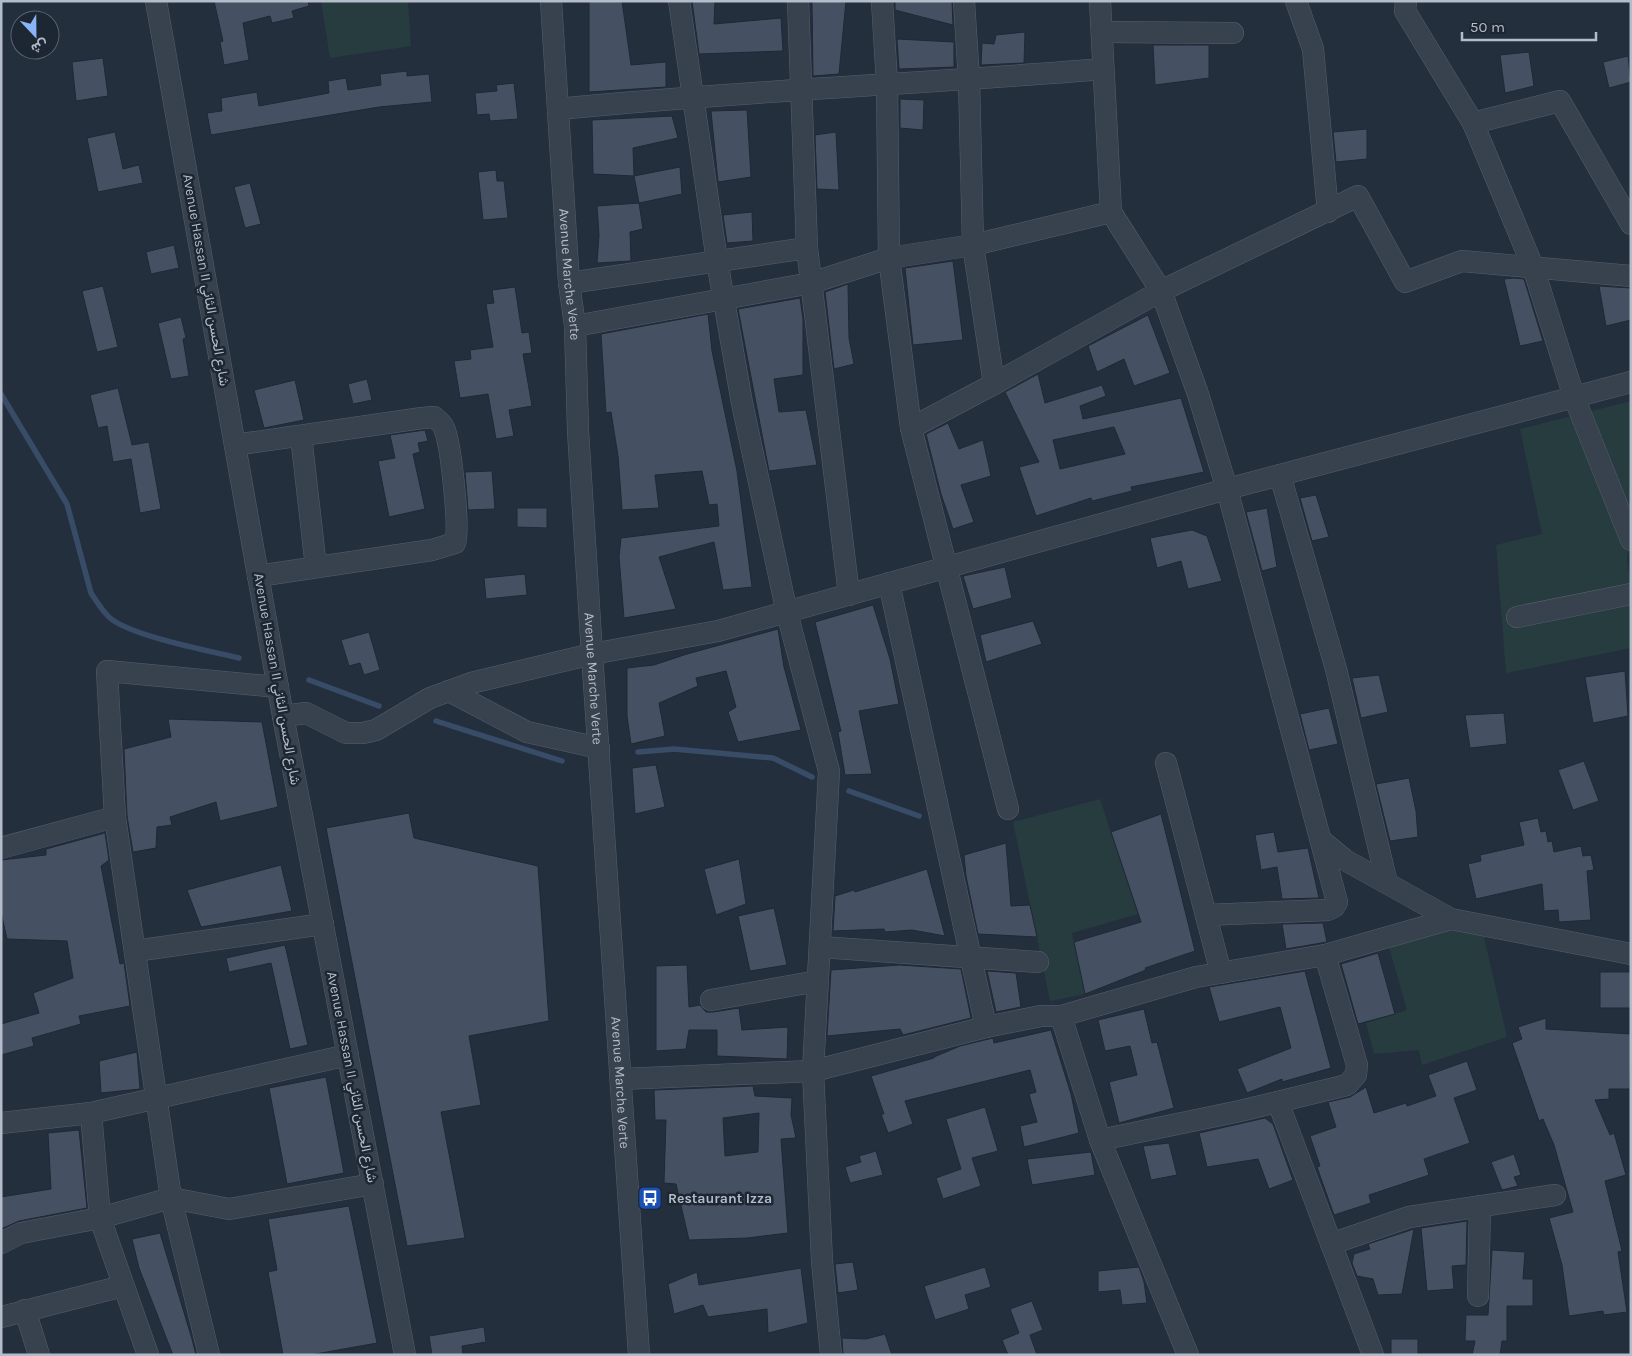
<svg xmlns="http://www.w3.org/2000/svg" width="1632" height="1356" font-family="Karla,Vazirmatn,sans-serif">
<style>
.green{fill:#263c3f}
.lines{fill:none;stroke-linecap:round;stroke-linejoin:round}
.stream{stroke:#394c67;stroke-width:5.5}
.building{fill:#455162;stroke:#1f2835;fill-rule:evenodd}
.minor-casing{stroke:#565f6c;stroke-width:22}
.minor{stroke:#38414e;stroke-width:21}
.labels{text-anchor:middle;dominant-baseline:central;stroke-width:5;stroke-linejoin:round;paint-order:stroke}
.street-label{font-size:14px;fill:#b4bcc9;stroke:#1d2633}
.poi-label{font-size:14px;font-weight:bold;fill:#b4bcc9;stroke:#1d2633;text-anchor:start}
</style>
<rect width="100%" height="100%" fill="#242f3e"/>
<g class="green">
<path d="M321,1H408L411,46L330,58Z"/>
<path d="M1631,401V519L1627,560L1631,589V648L1506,673L1496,545L1542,534L1520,429Z"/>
<path d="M1100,799L1138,914L1072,933L1085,994L1050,1001L1013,822Z"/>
<path d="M1454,929L1483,933L1507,1037L1422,1065L1419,1050L1374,1054L1366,1023L1407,1010L1389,947Z"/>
</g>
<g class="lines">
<g class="stream">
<path d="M1,394L67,504L91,593C97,602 102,611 110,618C131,636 210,651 239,658"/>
<path d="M309,680L379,706"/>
<path d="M436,721L562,761"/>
<path d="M638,752L674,749L773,758L812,777"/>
<path d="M849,791L919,816"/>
</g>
</g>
<g class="building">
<path d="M214,1H308L309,6L292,11L294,18L272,23L270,16L243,23L249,60L224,65L220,42L223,41Z"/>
<path d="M589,1H622L631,65L666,62V87L589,92Z"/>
<path d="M692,1H715L714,24L781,18L783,51L699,54Z"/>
<path d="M812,1H846L839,74L813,76Z"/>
<path d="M895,1H952L953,25L895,10Z"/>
<path d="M1025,32L1024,63L981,65L982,43L994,44L996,35Z"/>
<path d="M897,39L954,42V67L899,69Z"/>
<path d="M1153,45H1209V78L1155,85Z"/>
<path d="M1529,52L1534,86L1505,93L1500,55Z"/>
<path d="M1628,56L1631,82L1609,88L1603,62Z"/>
<path d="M103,58L108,96L76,101L72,62Z"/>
<path d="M407,71V76L429,74L432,102L379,107L211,135L207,113L222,111L221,98L257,92L259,106L329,93L328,81L346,78L348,90L381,85L380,74Z"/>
<path d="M514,83L518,119L490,121L489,114L477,115L475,93L497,91L496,85Z"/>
<path d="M900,99L924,100L923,130L900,128Z"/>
<path d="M747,110L751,177L718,182L711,111Z"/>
<path d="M672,116L678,138L633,148L634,176L593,174L592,120Z"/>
<path d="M1367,129V159L1336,162L1333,132Z"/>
<path d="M115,132L123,169L139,165L143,183L98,192L87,138Z"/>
<path d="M836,132L839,190L817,189L815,135Z"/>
<path d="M680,167L682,194L639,203L634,176Z"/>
<path d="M496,170L497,181H504L508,218L483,220L478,172Z"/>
<path d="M250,183L261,224L245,228L234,187Z"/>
<path d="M639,203L643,229L630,232L631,261L597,263L599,235L597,206Z"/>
<path d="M752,212L753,241L727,243L723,215Z"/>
<path d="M174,245L179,268L151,274L146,252Z"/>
<path d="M953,261L963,340L913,345L905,268Z"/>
<path d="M1514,278L1524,279L1543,341L1520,346L1504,279Z"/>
<path d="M848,284L849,338L854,364L834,369L825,292Z"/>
<path d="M103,286L118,347L97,352L82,291Z"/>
<path d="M1599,286L1631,288V320L1606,326Z"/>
<path d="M515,287L522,333L529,332L532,353L523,354L532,406L509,410L514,436L496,439L488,394L460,398L454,361L471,359L470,350L493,347L486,304L494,303L492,290Z"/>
<path d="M800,298L803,319V375L774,379L779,412L806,410L817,465L769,471L738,309Z"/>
<path d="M708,314L712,351L737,471L752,587L723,590L714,542L659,557L676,609L624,618L619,557L621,538L719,526L717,504L709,505L702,471L655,475L659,508L622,510L618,456L611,412L606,413L601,334Z"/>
<path d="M1148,315L1170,373L1134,386L1124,359L1097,372L1088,346Z"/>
<path d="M181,317L186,338L183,339L189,376L171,379L158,323Z"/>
<path d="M1038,374L1045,403L1102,385L1106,396L1080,406L1083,419L1181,398L1204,472L1131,487L1132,491L1092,501L1091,498L1036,516L1019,467L1039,462L1005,392ZM1114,427L1125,454L1060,469L1053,440Z"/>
<path d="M367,379L372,400L353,404L348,384Z"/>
<path d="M295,380L304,420L264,428L254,390Z"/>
<path d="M118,388L132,445L149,442L161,509L140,513L131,459L113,462L107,426L98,428L90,395Z"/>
<path d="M948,423L959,449L983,440L991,476L961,485L974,522L953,529L941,494L926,434Z"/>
<path d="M425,430L428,441L418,443L420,452L413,454L425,509L389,517L378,461L395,458L390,435Z"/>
<path d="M492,471L495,509L468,510L465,472Z"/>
<path d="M1316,495L1329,537L1312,541L1300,498Z"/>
<path d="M517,508H547V528L517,527Z"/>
<path d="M1267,508L1277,567L1262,571L1246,512Z"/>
<path d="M1192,530L1207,536L1222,581L1188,589L1181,561L1157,568L1150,538Z"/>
<path d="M1005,567L1012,598L973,609L963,576Z"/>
<path d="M525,574L527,595L486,599L484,578Z"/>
<path d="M873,605L890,659L899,704L859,711L872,774L845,775L838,732L841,731L815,622Z"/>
<path d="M1033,621L1042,644L986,662L980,635Z"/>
<path d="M778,629L784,667L801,730L738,742L728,712L736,707L726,671L696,678L698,686L659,703L665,736L631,744L627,716V668L654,665L687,654Z"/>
<path d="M369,632L380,670L364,675L360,663L349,666L341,640Z"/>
<path d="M1625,671L1628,716L1593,723L1585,677Z"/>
<path d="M1379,675L1388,712L1361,718L1352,678Z"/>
<path d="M1329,708L1338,744L1309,750L1300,714Z"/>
<path d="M1504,713L1507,744L1470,748L1465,715Z"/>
<path d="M168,719L262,722L278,807L220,821L216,802L170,817L172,825L157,827L156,848L133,852L127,816L124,749L171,737Z"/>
<path d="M1584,761L1599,801L1573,810L1558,770Z"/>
<path d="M656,765L665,807L635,814L632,768Z"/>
<path d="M1409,778L1416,811L1418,837L1390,841L1376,784Z"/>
<path d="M409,813L414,838L538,866L549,1021L469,1036L481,1105L441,1112L465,1238L407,1246L326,828Z"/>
<path d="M1161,814L1195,951L1145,968L1146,970L1085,994L1074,942L1141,922L1111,832Z"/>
<path d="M1538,818L1541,832L1546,831L1548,842L1552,841L1554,852L1581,846L1583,856L1591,855L1594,870L1587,871L1591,920L1559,922L1558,910L1544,911L1542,884L1476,899L1468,864L1481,861L1480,855L1524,845L1519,822Z"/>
<path d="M1274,832L1278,852L1308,848L1319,898L1282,899L1277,867L1261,870L1255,835Z"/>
<path d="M105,833L109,860L101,866L120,964L124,963L130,1006L79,1016L81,1024L32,1038L34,1046L1,1055V1024L39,1013L33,993L73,978L67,941L7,939L1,912V860L46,855V849Z"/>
<path d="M1006,843L1011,906L1030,905L1037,937L978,934L966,876L964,855Z"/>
<path d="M739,859L746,904L716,915L704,869Z"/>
<path d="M281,865L292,911L201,927L187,890Z"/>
<path d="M927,869L945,936L912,930L885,932L884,929L833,931L835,896L854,890L855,892Z"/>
<path d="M774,908L787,965L750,971L738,916Z"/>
<path d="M1323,923L1327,942L1286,949L1282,924Z"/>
<path d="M285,945L308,1045L290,1049L271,963L229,972L226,958Z"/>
<path d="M1378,953L1395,1014L1358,1024L1341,964Z"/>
<path d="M687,965L689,1007L700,1005L706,1012H713L739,1008L742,1030L788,1027L787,1059L717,1056V1030H689L686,1049L656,1051V966Z"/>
<path d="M899,965L961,969L971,1018L903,1035L900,1029L827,1036L831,970Z"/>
<path d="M987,971L1016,973L1021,1007L996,1012Z"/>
<path d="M1305,971L1331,1068L1282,1082V1079L1247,1093L1237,1069L1291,1048L1280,1007L1219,1022L1209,987Z"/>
<rect x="1600" y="972" width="31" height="36"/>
<path d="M1144,1009L1152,1043L1157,1042L1174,1108L1119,1123L1109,1082L1137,1075L1130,1046L1105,1051L1098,1020Z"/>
<path d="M1546,1018V1029L1631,1034L1630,1089H1609V1099L1595,1100L1610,1135L1614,1133L1626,1175L1605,1181L1622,1251L1618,1252L1627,1312L1604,1315L1603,1311L1569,1316L1562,1265L1549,1218L1573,1212L1554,1145L1543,1119L1539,1121L1512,1043L1522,1039L1518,1027Z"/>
<path d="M1051,1030L1071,1094L1079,1133L1024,1147L1020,1126L1037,1122L1029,1094L1036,1092L1030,1070L905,1101L913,1124L888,1133L881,1114H884L871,1076L934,1058V1057L960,1046L993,1038L994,1043Z"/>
<path d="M137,1052L140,1089L101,1093L99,1061Z"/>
<path d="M1467,1061L1477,1090L1454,1098L1470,1143L1424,1159L1429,1175L1369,1195L1371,1203L1334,1215L1317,1167L1320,1166L1310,1136L1336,1127L1328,1102L1350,1097L1366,1087L1374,1113L1406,1103L1407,1106L1436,1096L1428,1075Z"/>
<path d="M326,1077L344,1173L287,1184L269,1088Z"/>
<path d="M753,1086L755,1096L792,1098L791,1115L796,1138L781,1139L788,1233L747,1238L689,1240L676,1184L664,1183L666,1120H655L654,1090ZM759,1113L758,1152L725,1156L723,1118Z"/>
<path d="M985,1107L998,1151L972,1158L981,1186L943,1199L936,1178L961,1169L946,1119Z"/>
<path d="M1265,1118L1273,1124L1293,1180L1269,1189L1258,1159L1207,1167L1199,1133Z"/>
<path d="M79,1130L87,1208L19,1221L1,1229V1197L51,1189L48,1133Z"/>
<path d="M1169,1143L1177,1175L1151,1180L1143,1146Z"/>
<path d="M876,1151L883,1175L850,1183L845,1167L861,1162L859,1156Z"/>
<path d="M1091,1152L1095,1175L1032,1185L1027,1159Z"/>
<path d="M1514,1154L1521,1175L1514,1177L1518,1186L1502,1190L1491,1162Z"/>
<path d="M349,1206L377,1343L310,1355H283L268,1272L277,1270L268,1219Z"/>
<path d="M1467,1221L1466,1265L1452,1266L1454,1289L1427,1291L1421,1228Z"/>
<path d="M1414,1229L1402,1294L1378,1295L1373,1279L1357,1276L1352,1263L1354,1254L1370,1249L1368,1244Z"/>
<path d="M160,1233L192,1339L196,1355H173L139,1268L132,1239Z"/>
<path d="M1492,1250L1525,1252L1523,1279H1533V1306H1507V1341H1502L1500,1355H1472L1475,1341H1465L1466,1315H1488Z"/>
<path d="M853,1262L858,1290L838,1293L835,1264Z"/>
<path d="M985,1267L991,1287L965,1295L969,1309L935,1320L924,1286Z"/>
<path d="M1139,1267L1144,1282L1147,1303L1122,1305L1120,1290L1098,1292V1271Z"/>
<path d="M801,1268L808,1323L768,1333L767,1309L708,1317L703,1305L674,1314L668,1284L697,1272L699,1285Z"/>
<path d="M1032,1301L1043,1330L1030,1335L1037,1355H1008L1002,1340L1019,1333L1010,1309Z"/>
<path d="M484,1327L486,1342L462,1346L463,1355H432L429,1336Z"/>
<path d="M885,1334L892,1355H843L842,1338L866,1339Z"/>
<rect x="1391" y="1339" width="27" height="16"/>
</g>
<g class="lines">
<g class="minor-casing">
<g id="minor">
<path d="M156,1L283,716L405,1355"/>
<path id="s1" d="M551,1L569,283L575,326L578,431L592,654L639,1355"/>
<path d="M679,1L717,261L742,403L787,613L829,771L813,1071L822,1261L831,1355"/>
<path d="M798,1L807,248L849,595"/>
<path d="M882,1L887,84L889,258L911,428L1008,809"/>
<path d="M964,1L969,80L973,245L994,384"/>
<path d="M1100,1L1111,212L1161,291L1198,394L1227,489L1337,902L1334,907L1328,910L1206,915"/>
<path d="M1296,1L1313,49L1328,212"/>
<path d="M1406,1L1405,11L1473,123L1533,267L1574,397L1631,540"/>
<path d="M1103,32L1233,33"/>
<path d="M558,109C739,91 921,84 1103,69"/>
<path d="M1473,123L1560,101L1631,224"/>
<path d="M569,283L807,248"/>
<path d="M575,326L811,283L889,258L973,245L1111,212"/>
<path d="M911,428L994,384L1161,291L1358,196L1405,282L1462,261L1631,276"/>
<path d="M301,436L316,567"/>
<path d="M235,445L422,418L434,417C438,420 442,423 444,428C451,444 460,528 455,543L432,550L258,576"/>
<path d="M1280,475L1336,669L1387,883"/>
<path d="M889,583L986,1027"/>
<path d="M1517,617L1631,594"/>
<path d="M449,691L527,732L599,748"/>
<path d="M283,716L306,713L346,733H363L376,730L430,698L471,683L592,654L718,631L1227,489L1631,382"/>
<path d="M1166,763L1221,973"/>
<path d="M1322,841L1345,860L1451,919L1631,954"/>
<path d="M1,848L115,817"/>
<path d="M820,947L1038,962"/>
<path d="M135,951L323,924"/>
<path d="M711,1000L818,981"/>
<path d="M1061,1016L1100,1140"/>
<path d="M621,1079L813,1071L986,1027L1041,1016H1061L1196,977L1325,955L1451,919"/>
<path d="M1278,1102L1373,1355"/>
<path d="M91,1113L100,1218L148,1355"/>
<path d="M1,1123L91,1113L348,1055"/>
<path d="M1,1243L21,1233L100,1218L171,1198L229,1209L373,1184"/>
<path d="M1331,1244L1409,1217L1555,1195"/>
<path d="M1478,1296L1480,1206"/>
<path d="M25,1310L39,1355"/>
<path d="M1,1317L123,1286"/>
<path d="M209,1355L171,1198L115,817L107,671L278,687"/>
<path d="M1188,1355L1100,1140L1240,1111L1347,1085L1356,1075L1357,1065L1325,955"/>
</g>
</g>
<use href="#minor" class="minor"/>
</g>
<defs>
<g id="bus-square" transform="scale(1.25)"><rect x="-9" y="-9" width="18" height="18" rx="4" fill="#1a4fb4" stroke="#1d2633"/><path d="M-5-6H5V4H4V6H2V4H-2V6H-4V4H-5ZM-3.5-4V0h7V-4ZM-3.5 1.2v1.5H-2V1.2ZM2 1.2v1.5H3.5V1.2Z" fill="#fff"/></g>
</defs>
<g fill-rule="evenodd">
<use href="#bus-square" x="650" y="1198"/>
</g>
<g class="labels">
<g class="street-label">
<text stroke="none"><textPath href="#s1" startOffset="274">Avenue Marche Verte</textPath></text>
<text transform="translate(206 280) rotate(80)">Avenue Hassan II شارع الحسن الثاني</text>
<text stroke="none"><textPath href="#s1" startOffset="679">Avenue Marche Verte</textPath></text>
<text transform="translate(277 679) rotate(80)">Avenue Hassan II شارع الحسن الثاني</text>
<text transform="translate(352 1077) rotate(79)">Avenue Hassan II شارع الحسن الثاني</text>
<text stroke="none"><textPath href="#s1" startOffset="1084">Avenue Marche Verte</textPath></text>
</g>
<g class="poi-label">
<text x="668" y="1198">Restaurant Izza</text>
</g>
</g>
<rect width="1632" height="1356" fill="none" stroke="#b4bcc9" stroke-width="5"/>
<g transform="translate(35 35) rotate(158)"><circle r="24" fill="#1d2633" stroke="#59626f"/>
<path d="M0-4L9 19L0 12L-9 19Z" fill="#8ab4f8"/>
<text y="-8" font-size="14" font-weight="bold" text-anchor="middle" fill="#b4bcc9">ش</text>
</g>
<path d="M1462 32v8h134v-8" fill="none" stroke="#b4bcc9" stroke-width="2.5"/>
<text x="1470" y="32" font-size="15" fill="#b4bcc9" stroke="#1d2633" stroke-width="4" paint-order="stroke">50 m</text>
</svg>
